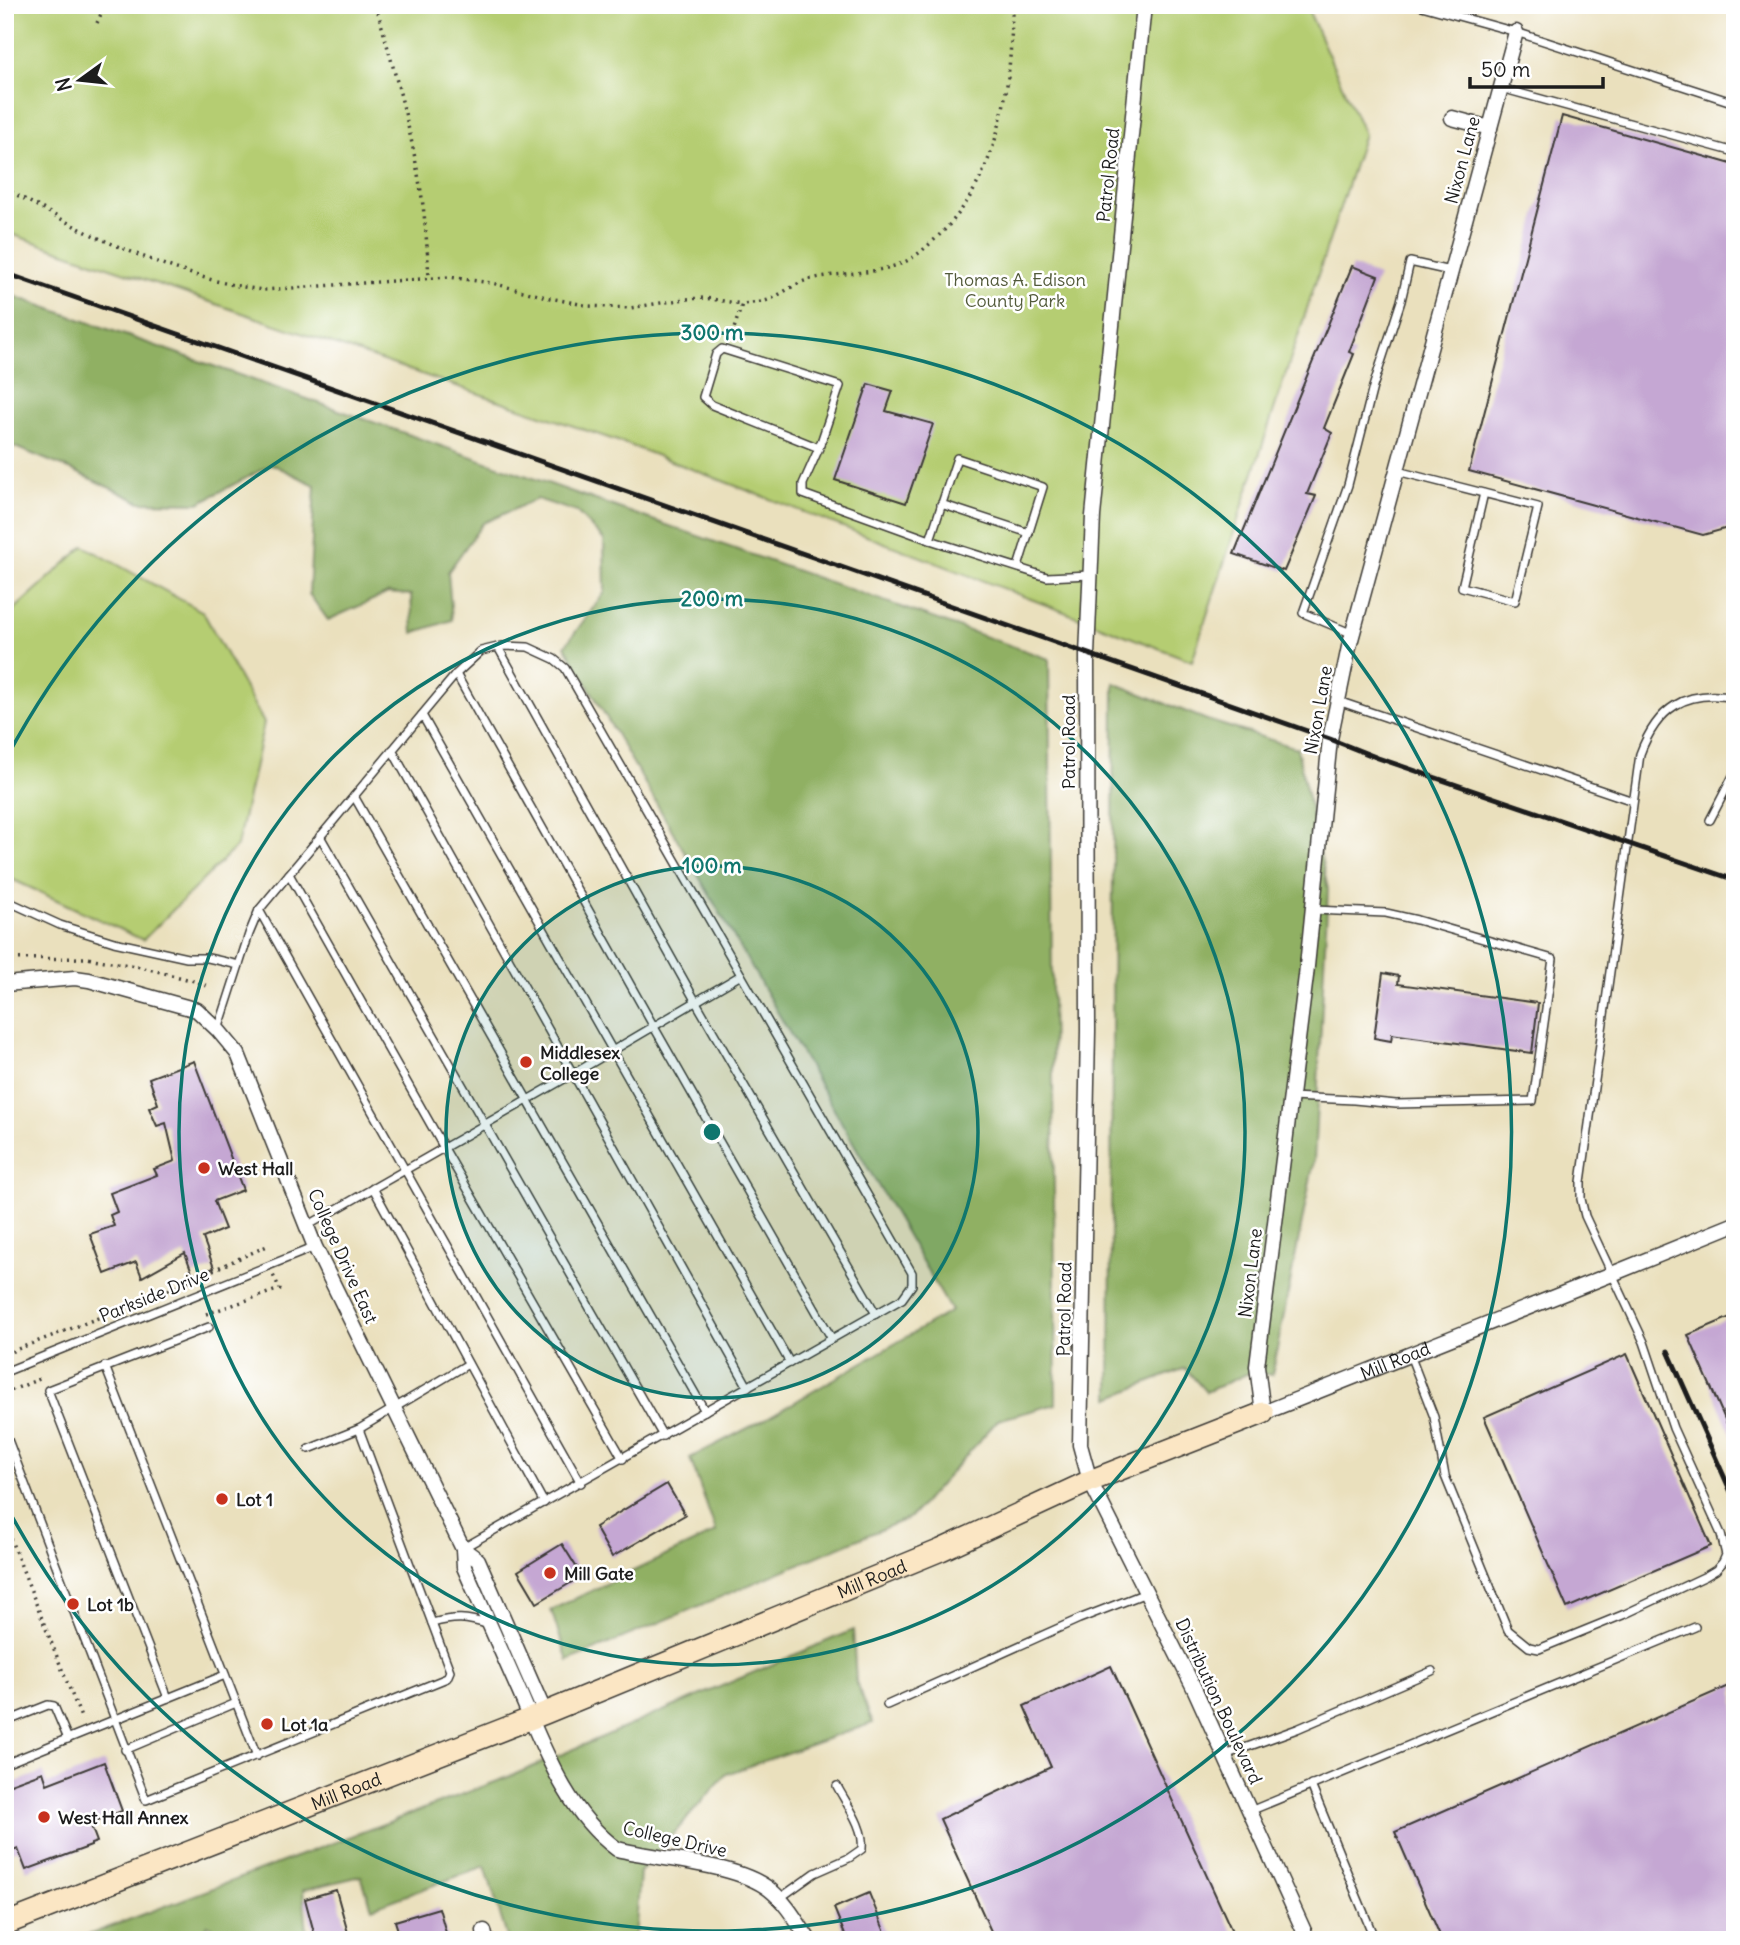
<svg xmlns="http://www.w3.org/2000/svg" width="1740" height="1945" font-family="Delius,sans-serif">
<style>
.green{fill:#b5cd72;stroke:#687447;stroke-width:2}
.forest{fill:#90b064;stroke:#566640;stroke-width:2}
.building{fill:#c5a7d3}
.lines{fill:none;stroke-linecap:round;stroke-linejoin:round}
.lane-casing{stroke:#3b3934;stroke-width:10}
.street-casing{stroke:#3b3934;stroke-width:17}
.secondary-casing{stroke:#3b3934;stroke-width:24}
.path{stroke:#3b3934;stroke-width:3.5;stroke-dasharray:2 5;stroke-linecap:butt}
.lane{stroke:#fff;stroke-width:7}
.street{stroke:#fff;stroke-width:14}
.secondary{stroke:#fbe6c4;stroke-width:21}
.rail{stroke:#1c1c1c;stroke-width:5}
.ring{fill:none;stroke:#0f766e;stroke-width:3.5}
.poi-dot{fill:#c8321e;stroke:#fff;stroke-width:2.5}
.labels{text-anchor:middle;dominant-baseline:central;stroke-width:5;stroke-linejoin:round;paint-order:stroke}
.street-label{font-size:18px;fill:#1c1c1c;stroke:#fff}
.park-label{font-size:18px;fill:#525a3a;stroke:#fff}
.poi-label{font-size:18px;font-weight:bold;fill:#1c1c1c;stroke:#fff;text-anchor:start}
.centre{fill:#0f766e;stroke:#fff;stroke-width:3.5}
.ring-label{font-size:21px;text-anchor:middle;font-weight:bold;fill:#0f766e;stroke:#fff;stroke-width:5;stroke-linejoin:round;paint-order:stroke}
</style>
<rect width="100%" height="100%" fill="#fff"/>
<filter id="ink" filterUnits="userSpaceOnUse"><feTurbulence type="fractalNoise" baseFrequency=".0143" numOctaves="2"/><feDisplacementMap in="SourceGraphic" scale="14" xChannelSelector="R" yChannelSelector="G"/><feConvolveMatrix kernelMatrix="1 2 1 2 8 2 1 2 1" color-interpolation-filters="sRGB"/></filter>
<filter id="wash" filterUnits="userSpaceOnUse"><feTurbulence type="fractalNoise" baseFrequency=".00686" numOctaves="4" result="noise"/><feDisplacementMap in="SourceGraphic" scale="28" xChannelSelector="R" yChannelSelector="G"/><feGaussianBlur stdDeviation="1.57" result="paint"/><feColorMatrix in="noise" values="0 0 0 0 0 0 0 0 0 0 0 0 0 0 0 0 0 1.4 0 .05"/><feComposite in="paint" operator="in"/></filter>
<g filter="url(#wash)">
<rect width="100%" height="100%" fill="#eae0bd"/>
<g class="green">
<path d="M5,5H1306L1364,134L1192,661L629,445L5,232Z"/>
<path d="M84,546L203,612L264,723L237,846L143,940L5,876V618Z"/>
</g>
<g class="forest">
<path d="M5,293L1049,659L1056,1404L998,1420L911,1517L568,1661L551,1610L716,1532L690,1458L767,1418L951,1311L565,646L605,592L604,540L577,512L537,499L483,523L448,572L452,620L413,633L411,595L388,593L328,620L309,594L315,485L272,464L199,503L140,502L72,470L5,443Z"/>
<path d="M1114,683L1207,720L1297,748L1328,889L1314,1161L1272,1375L1251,1372L1206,1392L1185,1368L1110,1398Z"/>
<path d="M853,1630L856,1682L873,1723L726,1774L640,1872L635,1940H508L485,1866L372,1908L361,1876L303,1890L308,1940H234L207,1925L199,1940H75L511,1776Z"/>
</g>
<g id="blocks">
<g class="building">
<path d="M1562,116L1735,165V526L1703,535L1469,471Z"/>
<path d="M1352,266L1378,276L1349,352L1354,354L1324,428L1332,433L1307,494L1316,496L1284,571L1234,554Z"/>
<path d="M868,384L893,391L886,411L933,424L906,503L835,480Z"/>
<path d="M1383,973L1399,976L1398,984L1538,1003L1532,1053L1392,1034L1391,1041L1374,1038Z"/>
<path d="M194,1061L243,1190L214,1201L225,1229L203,1238L214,1268L193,1275L185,1253L142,1277L136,1262L105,1274L90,1234L114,1226L110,1215L117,1212L110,1193L157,1175L154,1169L175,1161L166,1123L157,1126L149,1108L158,1104L149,1078Z"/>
<path d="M1735,1315V1442L1688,1335Z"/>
<path d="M1627,1354L1711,1546L1567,1608L1484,1417Z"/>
<path d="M667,1484L685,1515L612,1557L595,1527Z"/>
<path d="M562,1544L582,1576L537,1603L518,1571Z"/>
<path d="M1111,1666L1236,1940H995L940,1819L1051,1767L1024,1706Z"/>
<path d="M1735,1683V1940H1442L1395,1832Z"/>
<path d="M104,1762L122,1811L90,1823L97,1842L91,1844V1846L26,1870L18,1849L5,1854V1786L43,1772L47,1784Z"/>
<path d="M336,1890L350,1940H316L305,1899Z"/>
<path d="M869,1893L888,1940H847L834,1908Z"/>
<path d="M439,1908L448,1940H401L395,1921Z"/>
</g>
</g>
</g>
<g filter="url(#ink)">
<use href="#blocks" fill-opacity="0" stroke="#3b3934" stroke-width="2"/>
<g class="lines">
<g class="lane-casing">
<g id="lane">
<path d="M1418,5L1516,32L1735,103"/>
<path d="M1501,88L1735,152"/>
<path d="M819,448L712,405L703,397L716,354L722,349L840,386L819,448L803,484V494L930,540"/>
<path d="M1397,471L1538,507L1515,601L1462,587L1484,493"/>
<path d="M941,504L1029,533"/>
<path d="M1018,567L1043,487L957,458L930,540L1047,577L1090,575"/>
<path d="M1353,634L1303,613L1348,485L1373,387L1401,301L1410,262L1450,271"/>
<path d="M498,647L696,1002L876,1314"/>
<path d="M456,674L654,1027L832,1339"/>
<path d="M1338,701L1633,801"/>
<path d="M422,715L790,1363"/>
<path d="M392,750L748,1387"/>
<path d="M354,796L705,1411"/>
<path d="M1710,820L1735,772"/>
<path d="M320,836L663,1436"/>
<path d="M289,874L444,1148L623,1459"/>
<path d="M5,900L60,925L114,942L187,958H208L239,965"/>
<path d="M259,910L581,1483"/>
<path d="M218,1030L249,934L259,910L456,674L481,651L502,646L528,647L554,659L565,668L912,1273V1285L902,1299L463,1548"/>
<path d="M1291,1097L1354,1100L1396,1104L1533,1101L1553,959L1417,920L1386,913L1313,910"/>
<path d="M373,1188L544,1503"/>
<path d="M307,1226L573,1074L741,975"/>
<path d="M1410,1355L1434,1417L1445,1476L1508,1630L1529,1647L1539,1649L1625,1614L1706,1576L1716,1570L1723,1562L1726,1555L1721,1534L1673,1428L1644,1342L1585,1216L1581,1199V1182L1640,754C1657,708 1685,689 1735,698"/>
<path d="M105,1366L257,1756"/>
<path d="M5,1372L315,1247"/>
<path d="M5,1432L146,1800L447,1678L450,1671L359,1429"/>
<path d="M309,1449L359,1429L468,1364"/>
<path d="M432,1623C455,1617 466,1617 489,1625"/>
<path d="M168,1698L48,1390L209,1327"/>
<path d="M887,1705L1079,1619L1146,1593"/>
<path d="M5,1722L48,1705L54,1706L68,1739"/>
<path d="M125,1750L236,1703"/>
<path d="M1225,1755L1297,1729L1432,1671"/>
<path d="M5,1764L225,1675"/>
<path d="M1311,1785L1375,1940"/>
<path d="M1250,1811L1695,1627"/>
<path d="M780,1898L815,1873L849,1858L862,1849C865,1828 847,1805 837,1786"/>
</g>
</g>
<g class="street-casing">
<g id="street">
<path d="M1144,5L1093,516L1087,655L1088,1031L1080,1445L1090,1481L1194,1688L1308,1940"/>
<path id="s1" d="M1516,32L1349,647L1330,739L1306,976L1257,1366L1263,1413L1612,1274L1735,1224"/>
<path d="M1452,118L1490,128"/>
<path d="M5,984L75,978L89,980L197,1010L218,1030L238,1054L315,1247L463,1549L464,1567C482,1608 500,1649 519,1691C543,1746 566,1812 617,1849C660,1860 735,1863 769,1889C786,1902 797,1922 809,1940"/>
<path d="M463,1549L478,1560L545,1713"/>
<path d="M484,1931L486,1940"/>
</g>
</g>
<g class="secondary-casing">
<g id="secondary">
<path id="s2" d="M5,1924L545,1713L941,1550L1090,1481L1263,1413"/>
</g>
</g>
<g class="path">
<path d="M376,5C392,63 409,121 419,180C425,212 427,245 429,277"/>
<path d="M97,23L105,5"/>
<path d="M5,189C37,205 68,224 101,239C151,261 210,284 264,290L449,277L492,283L550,298L589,306L630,308L685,299L705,298L742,304"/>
<path d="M730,341L742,304C750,303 760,303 768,300C783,294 794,283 811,279C840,272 871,275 900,264C913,259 923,250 934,240C999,182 1012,88 1012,5"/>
<path d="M5,959L87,958L141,967L198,982L207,986"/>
<path d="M206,1314L280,1289L273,1275"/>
<path d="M5,1354L150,1298L267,1246"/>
<path d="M5,1393L42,1378"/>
<path d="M5,1525L82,1720"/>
</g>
<use href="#lane" class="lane"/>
<use href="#street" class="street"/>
<use href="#secondary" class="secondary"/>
<g class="rail">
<path d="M5,273L1330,739L1378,758L1735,880"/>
<path d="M1668,1351L1735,1501"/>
</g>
</g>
</g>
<circle cx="712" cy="1132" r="266" fill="#0f766e" fill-opacity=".12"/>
<g class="ring">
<circle cx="712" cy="1132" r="266"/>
<circle cx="712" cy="1132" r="533"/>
<path d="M7 757A799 799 0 1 1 7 1507"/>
</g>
<g class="poi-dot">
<circle cx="526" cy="1062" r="7"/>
<circle cx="204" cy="1168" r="7"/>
<circle cx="222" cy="1499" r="7"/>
<circle cx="550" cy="1573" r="7"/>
<circle cx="73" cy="1604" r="7"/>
<circle cx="267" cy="1724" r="7"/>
<circle cx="44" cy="1817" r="7"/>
</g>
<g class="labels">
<g class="street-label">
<text transform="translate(1462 160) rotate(-75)">Nixon Lane</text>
<text transform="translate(1108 175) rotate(-84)">Patrol Road</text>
<text transform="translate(1318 710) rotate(-80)">Nixon Lane</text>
<text transform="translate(1068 742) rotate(-90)">Patrol Road</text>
<text transform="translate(343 1256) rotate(66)">College Drive East</text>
<text transform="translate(1250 1273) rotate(-83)">Nixon Lane</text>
<text transform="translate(154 1295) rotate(-22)">Parkside Drive</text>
<text transform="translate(1064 1309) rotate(-89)">Patrol Road</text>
<text stroke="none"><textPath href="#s1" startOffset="1552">Mill Road</textPath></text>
<text stroke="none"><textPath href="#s2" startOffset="933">Mill Road</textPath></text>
<text transform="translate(1219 1701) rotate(65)">Distribution Boulevard</text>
<text stroke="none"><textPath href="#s2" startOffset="366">Mill Road</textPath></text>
<text transform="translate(675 1839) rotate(13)">College Drive</text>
</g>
<g class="park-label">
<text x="1015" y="279">Thomas A. Edison<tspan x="1015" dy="21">County Park</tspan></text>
</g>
<g class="poi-label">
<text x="540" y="1052">Middlesex<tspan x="540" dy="21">College</tspan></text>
<text x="218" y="1168">West Hall</text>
<text x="236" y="1499">Lot 1</text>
<text x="564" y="1573">Mill Gate</text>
<text x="87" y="1604">Lot 1b</text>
<text x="281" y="1724">Lot 1a</text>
<text x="58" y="1817">West Hall Annex</text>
</g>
</g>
<circle cx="712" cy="1132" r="10" class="centre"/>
<g class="ring-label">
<text x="712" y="340">300 m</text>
<text x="712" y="606">200 m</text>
<text x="712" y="873">100 m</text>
</g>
<rect width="1740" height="1945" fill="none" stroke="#fff" stroke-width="28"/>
<g transform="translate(80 80) rotate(255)" stroke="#ffffff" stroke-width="5" paint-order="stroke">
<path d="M0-5L12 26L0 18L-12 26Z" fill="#1c1c1c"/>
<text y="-10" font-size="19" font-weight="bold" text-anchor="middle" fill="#1c1c1c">N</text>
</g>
<path d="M1470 77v10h133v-10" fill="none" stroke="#1c1c1c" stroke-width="3.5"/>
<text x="1481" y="77" font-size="21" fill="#1c1c1c" stroke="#ffffff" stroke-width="5" paint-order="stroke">50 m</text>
</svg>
